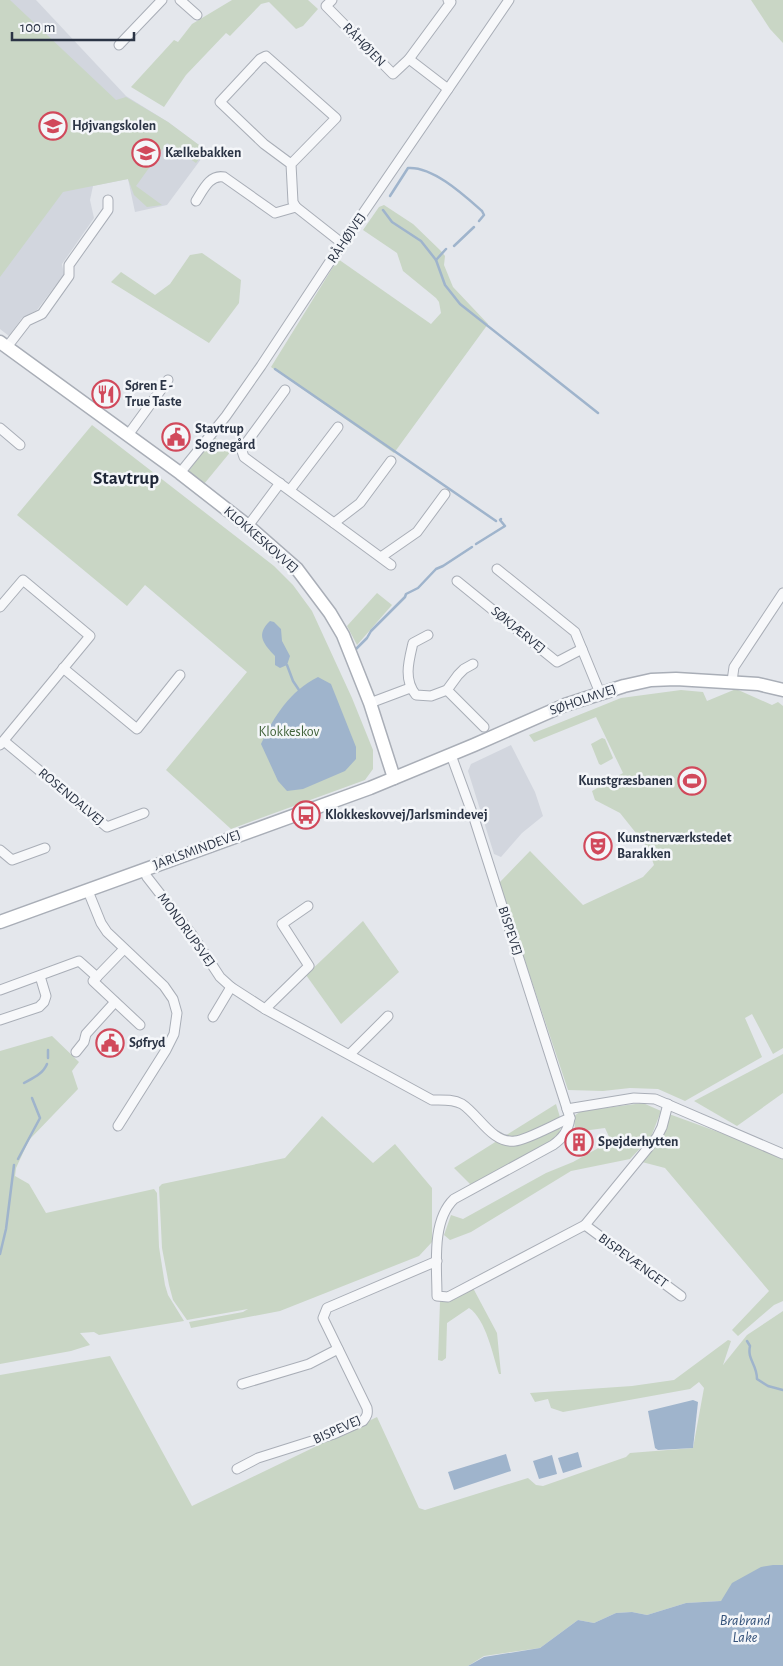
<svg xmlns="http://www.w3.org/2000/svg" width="783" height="1666" font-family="'Alegreya Sans',sans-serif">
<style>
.built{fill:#d2d6de}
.green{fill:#c9d6c5}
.water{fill:#9fb4cc}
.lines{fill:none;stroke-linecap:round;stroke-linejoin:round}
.stream{stroke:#9fb4cc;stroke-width:2.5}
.street-casing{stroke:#a9aeb7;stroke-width:11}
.secondary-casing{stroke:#a9aeb7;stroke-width:15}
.street{stroke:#f7f8fa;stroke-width:9}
.secondary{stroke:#fff;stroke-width:12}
.labels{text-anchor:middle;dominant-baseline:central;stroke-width:5;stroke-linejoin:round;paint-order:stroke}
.street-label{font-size:14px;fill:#2b3445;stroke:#f4f6f9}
.poi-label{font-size:14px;font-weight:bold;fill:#2b3445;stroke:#f4f6f9;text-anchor:start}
.park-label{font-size:14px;fill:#3f6138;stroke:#f4f6f9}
.water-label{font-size:15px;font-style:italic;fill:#34527a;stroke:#f4f6f9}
.district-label{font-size:19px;font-weight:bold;fill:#1d2536;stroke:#f4f6f9}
</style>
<rect width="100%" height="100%" fill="#e4e7ec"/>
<g class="built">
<path d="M0,0H36L126,96L168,122L207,151L167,205L135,212L128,179L93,186L90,200L94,218L62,264L64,274L37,310L22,318L9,336L0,329Z"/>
<path d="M511,745L535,792L543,816L522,833L501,857L494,854L468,771L471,764Z"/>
</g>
<g class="green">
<path d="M0,0H10L116,100L126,97L168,122L207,151L204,152L196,163L167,143L136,186L162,205L147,207L134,195L128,179L63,192L0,277Z"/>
<path d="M232,0H308L318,9L303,26L296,29L269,2L261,4L230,36L226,33L186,75L164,107L131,87L174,40L178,42L192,24Z"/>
<path d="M751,0H783V43L770,29Z"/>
<path d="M384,205L413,224L441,251L445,256L444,265L453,287L488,324L394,453L271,367L338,259L431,324L441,313L439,302L436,298L403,271L397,253L363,230L379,207Z"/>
<path d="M202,253L241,280L239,303L209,343L111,282L121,272L155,295L170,284L190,255Z"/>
<path d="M92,425L274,566L293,585L312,611L352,698L373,750V769L365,780L231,829L166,770L247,672L145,585L127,606L17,515Z"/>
<path d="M214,437L232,450L204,484L188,472Z"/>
<path d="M377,593L392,605L357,645L347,626Z"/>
<path d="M736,689L772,705L778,702L783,706V1048L773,1054L752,1014L745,1018L762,1057L685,1101L658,1089L630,1088L603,1091L568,1090L499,883L530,851L583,905L643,877L654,865L648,848L620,813L595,800L592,791L623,773L596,717L534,742L529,735L621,698L681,690L703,692L707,701Z"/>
<path d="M602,738L605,739L613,758L612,759L601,765L599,764L591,744Z"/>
<path d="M363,921L399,972L341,1024L306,975Z"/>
<path d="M52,1036L79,1062L72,1071L78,1089L29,1140L16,1168L15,1176L29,1184L46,1213L154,1189L157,1193L159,1247L165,1285L168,1295L184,1321L99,1335L94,1332L80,1333L90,1345L71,1351L0,1364V1051Z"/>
<path d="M783,1054V1093L737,1126L694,1101Z"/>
<path d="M643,1103L661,1111L651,1137L630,1159L571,1171L471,1232L450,1240L444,1235L451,1215L463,1219L546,1173L573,1162L611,1141L605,1128L575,1132L574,1116L581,1111Z"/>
<path d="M556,1104C562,1124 565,1127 551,1144L472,1186L454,1168Z"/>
<path d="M669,1114L732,1137L783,1159V1301L774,1305L738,1336L732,1330L769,1291L665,1168L642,1162Z"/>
<path d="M322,1116L373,1163L395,1144L432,1188V1242L419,1256L280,1311L191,1328L189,1322L243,1312L248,1309L187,1320L173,1300L169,1285L162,1248L159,1187L162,1184L285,1158Z"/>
<path d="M473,1288L497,1333L501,1374H499C493,1356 486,1319 469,1308L447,1323L446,1358L442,1361L438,1360L440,1301L448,1300Z"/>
<path d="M783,1311V1565L721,1601L686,1603L647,1615L632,1612L616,1613L594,1623L578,1620L540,1648L484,1656L468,1666H0V1375L110,1356L192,1506L377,1417L419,1508L425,1510L528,1478L536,1485L543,1486L626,1457L630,1453L693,1448L704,1388L699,1382L690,1389L563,1412L551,1408L548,1399L535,1402L530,1393L632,1386L674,1380L728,1340L731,1341L723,1365L747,1335Z"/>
</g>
<g class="water">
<path d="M270,621L274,622L281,629L282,641L290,656L287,665L280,668L275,665V656C264,644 255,635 270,621Z"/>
<path d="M318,677L331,684L356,747V759L345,771L303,789L287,791L278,781L261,744C274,716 290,691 318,677Z"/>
<path d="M693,1400L698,1402L693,1448L658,1450L655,1448L648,1411Z"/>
<path d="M578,1452L582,1467L563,1473L558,1458Z"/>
<path d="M506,1454L511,1471L454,1490L448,1472Z"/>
<path d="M552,1455L557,1474L539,1479L533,1461Z"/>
<path d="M773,1565H783V1666H468L484,1657L540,1648L578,1620L594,1623L616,1613L632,1612L647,1615L686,1603L721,1601L732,1583L761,1567Z"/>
</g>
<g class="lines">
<g class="stream">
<path d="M390,196L408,168C433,166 465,196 482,211L484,215L479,221"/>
<path d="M383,210L392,222L421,241L436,260L445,285L460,304L598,413"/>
<path d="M454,246L474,227"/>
<path d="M436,260L446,249"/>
<path d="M275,369L496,521"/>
<path d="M476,544L505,526L500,520L501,519"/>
<path d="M356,649L367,638L371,631L405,597L406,594L418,588L436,569L443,566L472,547"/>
<path d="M287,665L293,681L299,690"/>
<path d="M48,1058V1050"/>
<path d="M24,1083C33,1078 43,1074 47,1064"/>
<path d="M18,1159L40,1118L32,1098"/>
<path d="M0,1254L6,1229L14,1165"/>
<path d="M747,1341L750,1346C747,1360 757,1364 757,1379L768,1386L783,1390"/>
</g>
<g class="street-casing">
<g id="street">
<path d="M180,0L197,15"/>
<path d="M332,0L326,6L393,74L409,59L451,2L448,0"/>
<path d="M119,45L162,0"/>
<path d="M409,59L448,89"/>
<path d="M291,164L264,144L220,102L260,59L266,56L336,118L291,164L293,202L296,207L343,244"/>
<path d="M196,201C203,190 210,174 224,177L275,213L296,207"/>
<path d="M7,347L27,321L42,314L69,276V265L108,210V200"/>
<path d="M285,390L244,446L242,451L244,457L391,565"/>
<path d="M0,428L20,445"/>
<path d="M128,435L168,380"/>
<path d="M180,473L226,416L261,366L329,263L509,0"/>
<path d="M290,490L338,427"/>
<path d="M334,523L360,503L391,461"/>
<path d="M248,526L280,483"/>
<path d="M381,557L417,532L445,494"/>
<path d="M497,569L575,632L600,693"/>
<path d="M457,581L557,662L582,649"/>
<path d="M0,607L23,580L90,636L0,745"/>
<path d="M428,635L413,643C409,660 403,680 416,695L431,696L447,690L458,675L464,669L473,664"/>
<path d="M63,668L137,729L180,675"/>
<path d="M732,681L734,667L783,593"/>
<path d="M447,690L484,727"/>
<path d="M370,703L410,688"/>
<path d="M4,741L107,827L144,813"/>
<path d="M451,755L474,818L570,1118C568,1131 563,1138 553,1145L454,1199C431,1221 437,1266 437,1296L448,1297L585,1225L657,1137L662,1127L668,1104"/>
<path d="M0,850L12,860L45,848"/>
<path d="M144,870L147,877L193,936L220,977L231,987L265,1009L432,1100C442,1100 453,1099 462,1104C479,1115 492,1144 515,1141C527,1140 557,1123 570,1118"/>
<path d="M88,891L101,923L107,932L164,986L173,999L177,1013L174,1034L166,1050L118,1126"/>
<path d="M124,949L93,981L140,1025"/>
<path d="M0,990L79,961L97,977"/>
<path d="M265,1009L309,966L282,924L308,906"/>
<path d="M213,1017L231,987"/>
<path d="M0,1020L39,1007L44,1002L46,996L40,976"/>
<path d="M76,1052L84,1042L86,1034L115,1002"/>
<path d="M350,1054L388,1016"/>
<path d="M567,1109L634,1098L655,1099L783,1154"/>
<path d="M585,1225L681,1296"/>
<path d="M242,1384L309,1364L338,1349"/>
<path d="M237,1469L258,1458L334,1434L363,1421C367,1416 368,1414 367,1408L323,1318L327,1308L437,1261"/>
</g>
</g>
<g class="secondary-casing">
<g id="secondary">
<path d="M0,342L180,473L248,526L297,569L330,613L343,635L370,703L394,778"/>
<path d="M0,922L370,788L474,745L565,705L624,686L651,680L676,679L758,684L783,690"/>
</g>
</g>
<use href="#street" class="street"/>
<use href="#secondary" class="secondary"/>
</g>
<defs>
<g id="school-ring" transform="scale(1.4375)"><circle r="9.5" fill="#f4f6f9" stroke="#d1495b" stroke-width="1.5"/><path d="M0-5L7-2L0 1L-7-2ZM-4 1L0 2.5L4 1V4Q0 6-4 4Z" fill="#d1495b"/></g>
<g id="restaurant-ring" transform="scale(1.4375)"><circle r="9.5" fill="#f4f6f9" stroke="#d1495b" stroke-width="1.5"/><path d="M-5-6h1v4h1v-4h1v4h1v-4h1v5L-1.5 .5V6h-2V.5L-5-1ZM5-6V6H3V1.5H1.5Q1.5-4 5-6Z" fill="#d1495b"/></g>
<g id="civic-ring" transform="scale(1.4375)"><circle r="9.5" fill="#f4f6f9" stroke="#d1495b" stroke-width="1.5"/><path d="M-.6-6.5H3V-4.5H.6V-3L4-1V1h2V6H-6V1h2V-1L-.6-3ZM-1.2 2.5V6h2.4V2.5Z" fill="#d1495b"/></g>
<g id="stadium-ring" transform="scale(1.4375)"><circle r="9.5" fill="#f4f6f9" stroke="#d1495b" stroke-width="1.5"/><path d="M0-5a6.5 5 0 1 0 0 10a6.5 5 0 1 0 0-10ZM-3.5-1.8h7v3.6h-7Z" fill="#d1495b"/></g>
<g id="bus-ring" transform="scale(1.4375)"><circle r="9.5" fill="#f4f6f9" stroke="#d1495b" stroke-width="1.5"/><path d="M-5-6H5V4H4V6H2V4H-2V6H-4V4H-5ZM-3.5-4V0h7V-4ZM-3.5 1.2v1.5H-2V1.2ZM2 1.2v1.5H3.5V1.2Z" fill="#d1495b"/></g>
<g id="theatre-ring" transform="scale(1.4375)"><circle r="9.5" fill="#f4f6f9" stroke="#d1495b" stroke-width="1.5"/><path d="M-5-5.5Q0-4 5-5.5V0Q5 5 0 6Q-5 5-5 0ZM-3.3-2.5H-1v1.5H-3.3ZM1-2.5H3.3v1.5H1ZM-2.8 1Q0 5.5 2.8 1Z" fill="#d1495b"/></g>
<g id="building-ring" transform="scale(1.4375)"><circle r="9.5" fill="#f4f6f9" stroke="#d1495b" stroke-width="1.5"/><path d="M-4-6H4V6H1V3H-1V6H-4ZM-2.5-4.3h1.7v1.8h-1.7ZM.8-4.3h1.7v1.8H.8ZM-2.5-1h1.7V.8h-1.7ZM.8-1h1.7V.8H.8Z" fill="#d1495b"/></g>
</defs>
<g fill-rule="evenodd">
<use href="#school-ring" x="53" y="126"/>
<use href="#school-ring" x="146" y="153"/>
<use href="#restaurant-ring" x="106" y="394"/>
<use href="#civic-ring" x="176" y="437"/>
<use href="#stadium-ring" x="692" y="781"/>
<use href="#bus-ring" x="306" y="815"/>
<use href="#theatre-ring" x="598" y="846"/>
<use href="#civic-ring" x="110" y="1043"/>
<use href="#building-ring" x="579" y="1142"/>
</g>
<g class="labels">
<g class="street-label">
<text transform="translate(364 45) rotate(46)">RÅHØJEN</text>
<text transform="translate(347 238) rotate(-56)">RÅHØJVEJ</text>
<text transform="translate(261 540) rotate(41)">KLOKKESKOVVEJ</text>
<text transform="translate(518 630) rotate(39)">SØKJÆRVEJ</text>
<text transform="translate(583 700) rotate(-19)">SØHOLMVEJ</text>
<text transform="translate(71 797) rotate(40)">ROSENDALVEJ</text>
<text transform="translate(197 850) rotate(-20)">JARLSMINDEVEJ</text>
<text transform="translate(186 930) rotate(54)">MONDRUPSVEJ</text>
<text transform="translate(510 931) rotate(72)">BISPEVEJ</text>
<text transform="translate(633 1261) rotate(36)">BISPEVÆNGET</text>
<text transform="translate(337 1430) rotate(-24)">BISPEVEJ</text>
</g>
<g class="poi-label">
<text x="72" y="126">Højvangskolen</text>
<text x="165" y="153">Kælkebakken</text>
<text x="125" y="386">Søren E -<tspan x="125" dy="16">True Taste</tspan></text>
<text x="195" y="429">Stavtrup<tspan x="195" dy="16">Sognegård</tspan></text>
<text x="673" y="781" text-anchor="end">Kunstgræsbanen</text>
<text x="325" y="815">Klokkeskovvej/Jarlsmindevej</text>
<text x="617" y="838">Kunstnerværkstedet<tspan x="617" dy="16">Barakken</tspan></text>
<text x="129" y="1043">Søfryd</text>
<text x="598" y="1142">Spejderhytten</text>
</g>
<g class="park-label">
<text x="289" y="732">Klokkeskov</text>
</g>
<g class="water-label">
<text x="745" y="1620">Brabrand<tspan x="745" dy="17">Lake</tspan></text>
</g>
<g class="district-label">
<text x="126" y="478">Stavtrup</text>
</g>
</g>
<path d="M12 32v8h122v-8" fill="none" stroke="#2b3445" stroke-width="2.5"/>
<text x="20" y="32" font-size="15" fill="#2b3445" stroke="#f4f6f9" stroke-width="4" paint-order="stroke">100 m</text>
</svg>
